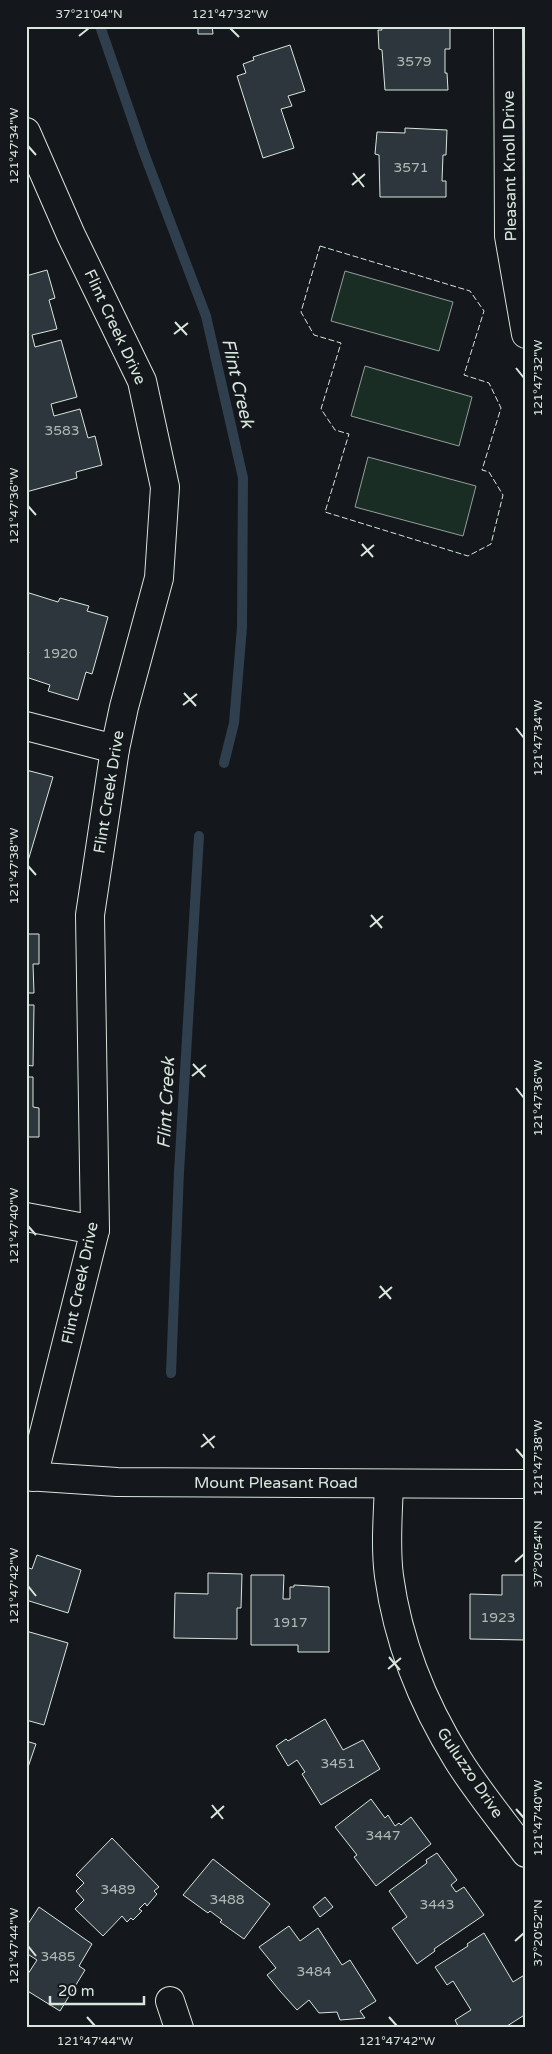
<svg xmlns="http://www.w3.org/2000/svg" width="552" height="2054" font-family="'Varela Round',sans-serif">
<style>
.green{fill:#1a2d24;stroke:#939e99}
.lines{fill:none;stroke-linecap:round;stroke-linejoin:round}
.stream{stroke:#2f3f4d;stroke-width:10}
.building{fill:#2c363c;stroke:#d8e6dc}
.minor-casing{stroke:#d8e6dc;stroke-width:30}
.tertiary-casing{stroke:#d8e6dc;stroke-width:30}
.minor{stroke:#14181c;stroke-width:28}
.tertiary{stroke:#14181c;stroke-width:28}
.fence{stroke:#d8e6dc;stroke-width:1;stroke-dasharray:6 2.5;stroke-linecap:butt}
.ticks{fill:none;stroke:#d8e6dc;stroke-width:2}
.labels{text-anchor:middle;dominant-baseline:central;stroke-width:4;stroke-linejoin:round;paint-order:stroke}
.number-label{font-size:14px;fill:#adbab4}
.street-label{font-size:16px;fill:#d8e6dc;stroke:#14181c}
.water-label{font-size:18px;font-style:italic;fill:#d8e6dc;stroke:#14181c}
.neatline{fill:none;stroke:#d8e6dc;stroke-width:2}
.ticks-label{font-size:12px;text-anchor:middle;fill:#d8e6dc}
</style>
<rect width="100%" height="100%" fill="#14181c"/>
<g class="green">
<path d="M345,271L453,302L439,351L331,321Z"/>
<path d="M365,366L472,397L459,446L351,416Z"/>
<path d="M368,457L476,486L463,536L355,507Z"/>
</g>
<g class="lines">
<g class="stream">
<path d="M100,26L144,153L206,316L243,478L242,627L234,723L224,763"/>
<path d="M171,1373L179,1172L199,836"/>
</g>
</g>
<g class="building">
<path d="M198,26H212L213,34H198Z"/>
<path d="M450,26V49H445V73H447L448,90H385L382,50L379,49L378,30H382L381,27Z"/>
<path d="M290,45L305,91L288,96L292,106L281,109L294,148L263,158L237,76L246,73L243,64L254,60L253,57Z"/>
<path d="M405,128L447,130L446,155H443L442,181H446V197H380L379,155L375,154L377,132L405,133Z"/>
<path d="M47,270L55,298L49,300L57,329L32,335L35,347L61,340L77,397L51,404L54,416L80,409L88,438L95,436L102,465L76,472L77,478L26,492V276Z"/>
<path d="M26,592L58,602L60,598L89,606L87,611L108,617L92,674L86,672L78,700L48,691L50,685L26,677V662L29,652L26,651Z"/>
<path d="M26,770L53,777L28,861L26,860Z"/>
<path d="M26,934H39V964H33L34,993H26Z"/>
<path d="M26,1005H34L33,1066L26,1065Z"/>
<path d="M26,1077H33V1107L39,1108V1137H26Z"/>
<path d="M37,1555L81,1570L68,1613L26,1600V1567L32,1569Z"/>
<path d="M208,1573L242,1574L241,1608H237V1639L174,1638L175,1593L208,1594Z"/>
<path d="M251,1575H284L283,1599H290V1587H294V1585L329,1587V1652H298V1645H251Z"/>
<path d="M502,1575H526V1640L470,1639V1594L502,1595Z"/>
<path d="M26,1631L68,1643L44,1725L26,1720Z"/>
<path d="M325,1719L343,1750L363,1740L380,1769L321,1805L302,1774L305,1772L297,1760L288,1766L276,1746L286,1739L288,1741Z"/>
<path d="M26,1741L36,1744L26,1773Z"/>
<path d="M371,1799L385,1818L388,1815L395,1826L399,1823L401,1825L411,1817L431,1844L376,1886L354,1857L357,1855L335,1827Z"/>
<path d="M112,1838L159,1887L154,1891L157,1894L147,1906L145,1903L139,1909L142,1911L133,1920L131,1918L127,1922L122,1916L103,1936L75,1909L84,1900L76,1891L84,1883L76,1875Z"/>
<path d="M437,1853L457,1880L451,1885L456,1892L464,1887L484,1915L434,1949L435,1951L417,1964L392,1928L407,1917L389,1891L427,1863L426,1860Z"/>
<path d="M213,1859L270,1904L244,1939L220,1922L222,1920L210,1911L208,1913L183,1895Z"/>
<path d="M325,1897L333,1907L320,1917L313,1907Z"/>
<path d="M39,1907L92,1944L79,1966L85,1970L60,2011L26,1990V1977L37,1960L26,1953V1927Z"/>
<path d="M289,1926L300,1941L318,1928L342,1965L350,1960L376,2001L360,2011L365,2018L340,2020L337,2012L319,2013L309,2000L297,2010L280,1991L267,1975L276,1968L259,1947Z"/>
<path d="M484,1933L513,1982L526,1974V2014L504,2028H459L455,2020L471,2010L453,1981L447,1985L435,1967L468,1946L467,1944Z"/>
</g>
<g class="lines">
<g class="minor-casing">
<g id="minor">
<path d="M508,26L509,236L526,334"/>
<path d="M26,132L71,235L142,381L165,487L159,578L124,707L115,749L90,915L95,1230L33,1477"/>
<path d="M26,726L115,749"/>
<path d="M26,1217L95,1230"/>
<path d="M389,1484C388,1514 385,1546 389,1576C398,1642 423,1704 458,1760C478,1792 503,1822 526,1853"/>
<path d="M170,2001L179,2028"/>
</g>
</g>
<g class="tertiary-casing">
<path id="tertiary" d="M26,1476L117,1482L526,1484"/>
</g>
<use href="#minor" class="minor"/>
<use href="#tertiary" class="tertiary"/>
<path class="fence" d="M320,246L470,291L484,311L464,375L489,383L501,408L482,470L489,472L503,495L491,544L468,556L325,512L349,434L335,430L321,409L341,343L314,335L301,312Z"/>
</g>
<path class="ticks" d="M230,28L239,37M79,36L89,28M28,146L36,155M353,173L364,187M352,185L365,174M175,322L187,335M174,334L188,323M516,368L524,378M28,506L36,515M362,544L373,557M361,556L374,545M184,693L196,706M183,705L197,694M516,728L524,738M28,866L36,875M371,915L382,928M370,927L383,916M193,1064L205,1077M192,1076L206,1065M516,1088L524,1098M28,1226L36,1235M380,1286L391,1299M379,1298L392,1287M203,1434L214,1448M201,1447L215,1436M516,1449L524,1458M515,1562L524,1554M28,1586L36,1596M389,1657L400,1670M388,1669L401,1658M212,1805L223,1819M516,1809L524,1818M211,1818L224,1806M515,1941L524,1933M28,1946L36,1956M87,2017L95,2026M389,2017L397,2026"/>
<g class="labels">
<g class="number-label">
<text x="414" y="61">3579</text>
<text x="411" y="167">3571</text>
<text x="62" y="430">3583</text>
<text x="60" y="653">1920</text>
<text x="498" y="1617">1923</text>
<text x="290" y="1622">1917</text>
<text x="338" y="1763">3451</text>
<text x="383" y="1835">3447</text>
<text x="118" y="1889">3489</text>
<text x="227" y="1899">3488</text>
<text x="437" y="1904">3443</text>
<text x="58" y="1956">3485</text>
<text x="314" y="1971">3484</text>
</g>
<g class="street-label">
<text transform="translate(510 166) rotate(-91)">Pleasant Knoll Drive</text>
<text transform="translate(115 327) rotate(65)">Flint Creek Drive</text>
<text transform="translate(109 792) rotate(-81)">Flint Creek Drive</text>
<text transform="translate(80 1283) rotate(-78)">Flint Creek Drive</text>
<text x="276" y="1483">Mount Pleasant Road</text>
<text transform="translate(470 1773) rotate(56)">Guluzzo Drive</text>
</g>
<g class="water-label">
<text transform="translate(238 383) rotate(77)">Flint Creek</text>
<text transform="translate(166 1103) rotate(-87)">Flint Creek</text>
</g>
</g>
<rect width="552" height="2054" fill="none" stroke="#14181c" stroke-width="55"/>
<path d="M50 1996v8h94v-8" fill="none" stroke="#d8e6dc" stroke-width="2.5"/>
<text x="58" y="1996" font-size="15" fill="#d8e6dc" stroke="#14181c" stroke-width="4" paint-order="stroke">20 m</text>
<rect x="28" y="28" width="496" height="1998" class="neatline"/>
<g class="ticks-label">
<text x="89" y="18">37°21'04"N</text>
<text x="230" y="18">121°47'32"W</text>
<text transform="translate(14 146) rotate(-90)" y="4">121°47'34"W</text>
<text transform="translate(538 378) rotate(-90)" y="4">121°47'32"W</text>
<text transform="translate(14 506) rotate(-90)" y="4">121°47'36"W</text>
<text transform="translate(538 738) rotate(-90)" y="4">121°47'34"W</text>
<text transform="translate(14 866) rotate(-90)" y="4">121°47'38"W</text>
<text transform="translate(538 1098) rotate(-90)" y="4">121°47'36"W</text>
<text transform="translate(14 1226) rotate(-90)" y="4">121°47'40"W</text>
<text transform="translate(538 1458) rotate(-90)" y="4">121°47'38"W</text>
<text transform="translate(538 1554) rotate(-90)" y="4">37°20'54"N</text>
<text transform="translate(14 1586) rotate(-90)" y="4">121°47'42"W</text>
<text transform="translate(538 1818) rotate(-90)" y="4">121°47'40"W</text>
<text transform="translate(538 1933) rotate(-90)" y="4">37°20'52"N</text>
<text transform="translate(14 1946) rotate(-90)" y="4">121°47'44"W</text>
<text x="95" y="2045">121°47'44"W</text>
<text x="397" y="2045">121°47'42"W</text>
</g>
</svg>
